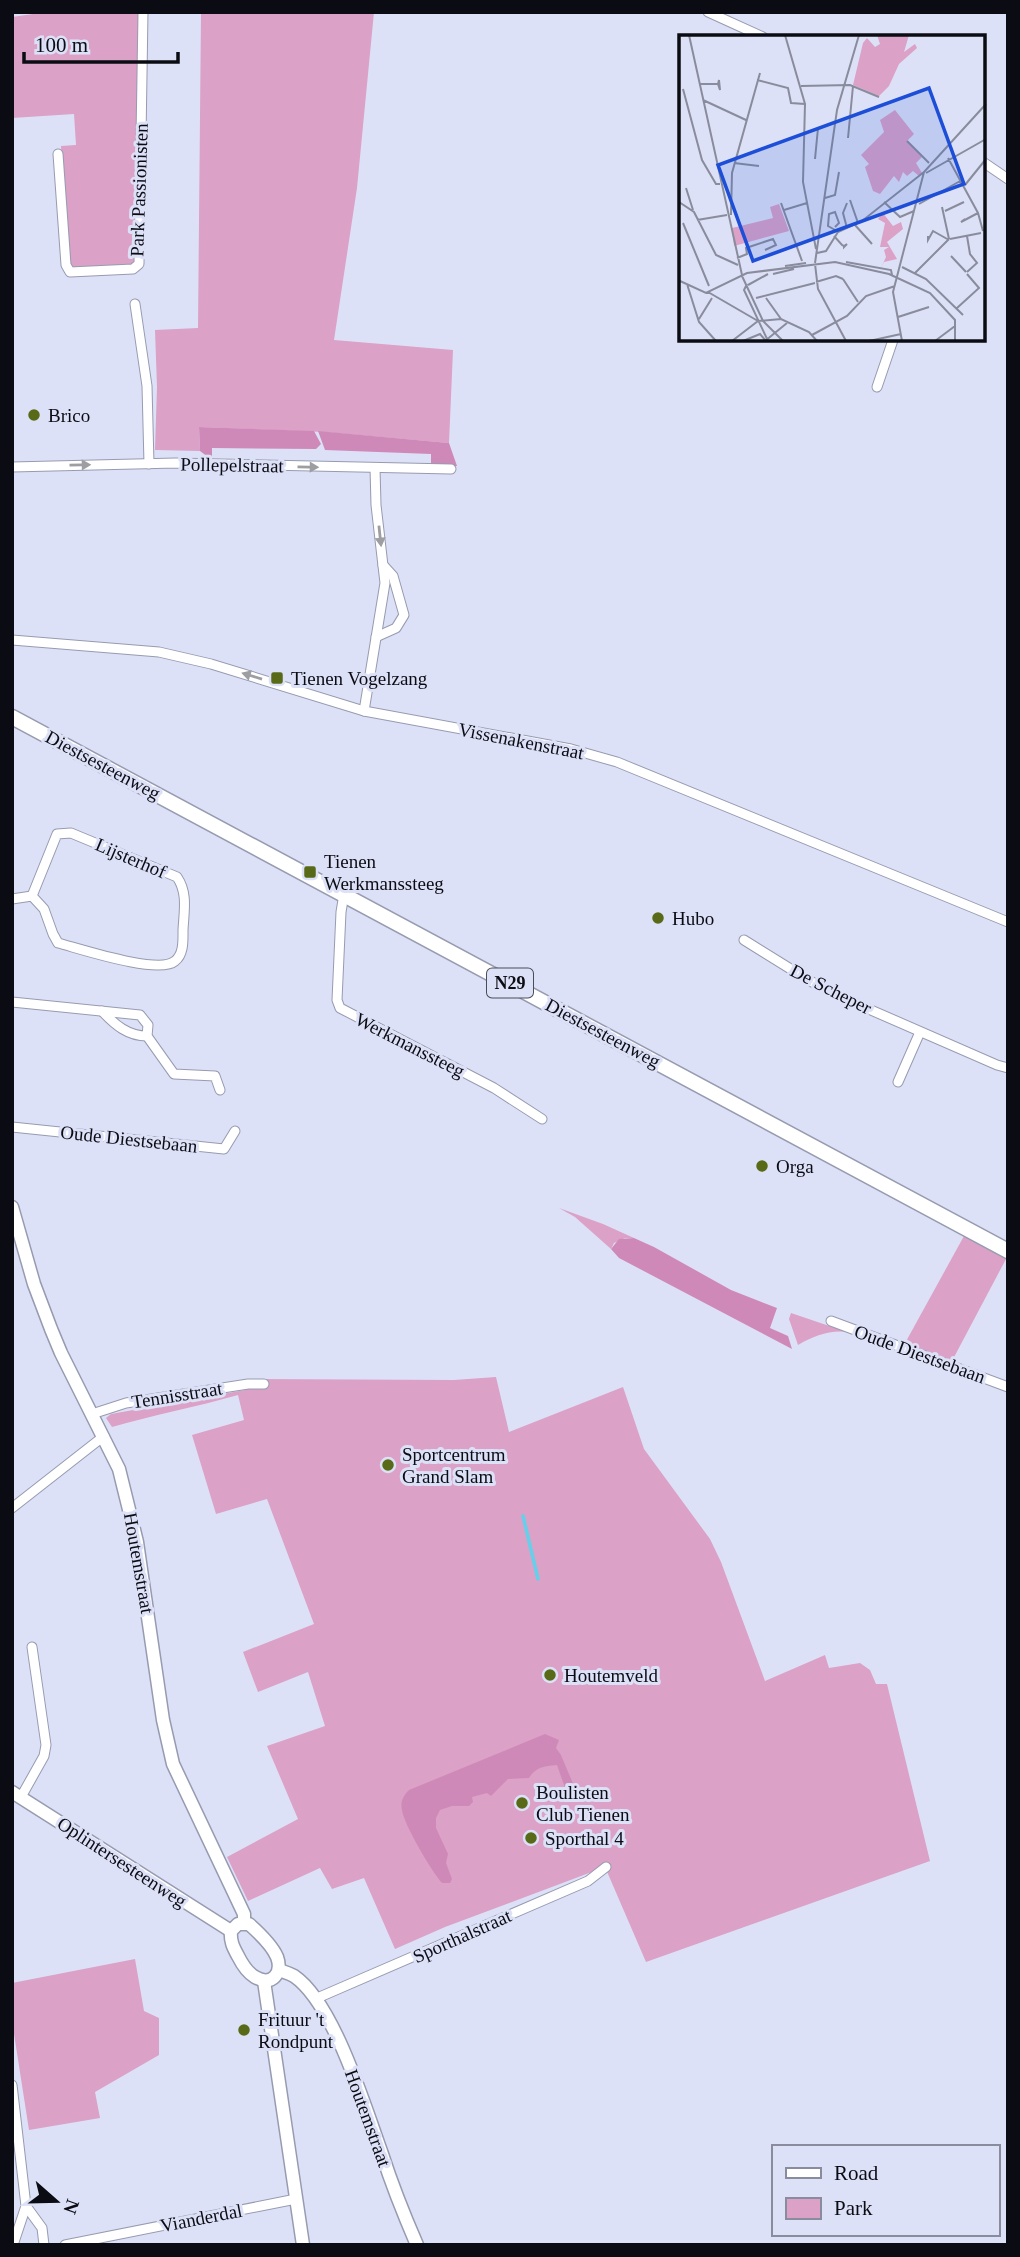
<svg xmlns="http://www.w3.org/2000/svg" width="1020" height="2257" font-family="Georgia,serif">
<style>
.green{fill:#dba1c7}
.forest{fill:#cf89b8}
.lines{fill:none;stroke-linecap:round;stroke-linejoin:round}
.stream{stroke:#64d0e9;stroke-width:3.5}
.street-casing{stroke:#979bb0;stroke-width:11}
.secondary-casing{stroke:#979bb0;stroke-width:15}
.primary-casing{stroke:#979bb0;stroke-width:17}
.street{stroke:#fff;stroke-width:9}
.secondary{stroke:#fff;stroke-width:12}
.primary{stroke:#fff;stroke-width:14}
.oneway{fill:#9d9ea1}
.poi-dot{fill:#586a17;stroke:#dde1f7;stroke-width:2.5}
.labels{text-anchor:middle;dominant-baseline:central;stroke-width:6;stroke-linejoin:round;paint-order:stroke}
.shield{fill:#dde1f7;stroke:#4a4c57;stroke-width:2}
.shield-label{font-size:18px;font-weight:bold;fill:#0b0c13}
.street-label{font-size:19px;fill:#0b0c13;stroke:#dde1f7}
.poi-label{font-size:19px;fill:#0b0c13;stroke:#dde1f7;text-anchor:start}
.inset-road{fill:none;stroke:#898c9c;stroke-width:2}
.view{fill:#1d4ed8;fill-opacity:0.15;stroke:#1d4ed8;stroke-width:3.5}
.inset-edge{fill:none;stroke:#0b0c13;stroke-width:3.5}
</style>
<rect width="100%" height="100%" fill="#dde1f7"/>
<g class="green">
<path d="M47,12H140L136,261L130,266L73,268L68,260L61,146L76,145L74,114L12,118V17Z"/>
<path d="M201,12H374L357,188L334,340L453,350L449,443L324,432L199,427L200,451L155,450L157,387L155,330L198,328Z"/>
<path d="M559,1208L603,1224L634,1238H625L614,1243L611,1249L575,1217Z"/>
<path d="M964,1236L1006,1259L952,1361L904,1345Z"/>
<path d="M791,1313L847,1332C829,1330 814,1336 798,1345L789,1319Z"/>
<path d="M496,1377L509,1432L623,1387L644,1449L710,1539L721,1562L765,1681L825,1655L829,1668L860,1663L870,1670L876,1684H887L930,1861L646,1962L605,1867L445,1927L395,1949L364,1878L332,1889L320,1868L248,1901L227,1857L298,1819L267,1746L325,1726L308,1672L258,1692L243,1652L314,1624L267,1499L216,1514L192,1435L244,1420L238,1395C196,1407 153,1415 112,1427L106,1418L111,1414L245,1390L244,1379L454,1380Z"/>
<path d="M135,1959L144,2011L159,2018V2055L95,2092L100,2118L29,2130L12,2021V1983Z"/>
</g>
<g class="forest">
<path d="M199,427L314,431L321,444L316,449L212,448V460L200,451Z"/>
<path d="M318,431L449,443L457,466H431V454L325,450Z"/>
<path d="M634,1238L654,1247L731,1290L777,1308L770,1328L788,1336L792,1349L619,1258L611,1249L619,1239Z"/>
<path d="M545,1734L559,1740L556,1748L561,1755L579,1798L575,1802H570L557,1765C544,1766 536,1767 529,1778L508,1779L491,1796L487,1793L472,1797L473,1802L469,1806H452L440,1810L436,1818V1828L448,1854L446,1863L452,1879L450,1883H442C432,1872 404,1825 402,1810C400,1802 403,1796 409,1790Z"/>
</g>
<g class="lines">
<path class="stream" d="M523,1516L538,1579"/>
<g class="street-casing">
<g id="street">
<path d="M708,12L763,37"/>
<path d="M58,154L66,265L70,272L133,269L139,264L143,12"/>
<path d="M983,162L1008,179"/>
<path d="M135,304L147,386L149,464"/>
<path d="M877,387L893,340"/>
<path d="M12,467L176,463L451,469"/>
<path d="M376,637L396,628L404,615L393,576L383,565"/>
<path d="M12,640L159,652L211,664L364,711L571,749L617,762L1008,922"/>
<path d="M364,711L385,583L376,505L375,468"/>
<path d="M71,833L177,877C188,893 184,911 183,930C183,940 184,954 175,961C159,975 81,949 58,943L53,934L44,909L32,896L57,834Z"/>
<path d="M344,894L341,912L337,1000L340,1008L494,1088L542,1119"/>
<path d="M12,899L32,896"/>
<path d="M744,940L810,981L848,1000L997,1065L1008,1068"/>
<path d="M12,1002L140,1015L148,1025L147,1036L174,1074L215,1076L220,1090"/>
<path d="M102,1011C115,1025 128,1036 147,1036"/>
<path d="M898,1082L920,1032"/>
<path d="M12,1127L224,1149L235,1131"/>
<path d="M831,1321L1008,1387"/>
<path d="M92,1414L126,1403L248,1384H264"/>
<path d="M12,1508L104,1436"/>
<path d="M21,1797L44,1756L46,1745L32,1647"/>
<path d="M315,1999L588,1881L606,1867"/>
<path d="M12,2085L26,2206L13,2245"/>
<path d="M26,2206L42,2228L44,2245"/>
<path d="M65,2245L296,2199"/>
</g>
</g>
<g class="secondary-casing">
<g id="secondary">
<path d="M12,1207L34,1284L51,1329L61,1353L119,1469L137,1542L163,1720L173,1764L244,1914V1923"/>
<path d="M12,1792L231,1931"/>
<path d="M238,1924H249C258,1932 272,1945 277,1957C283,1973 272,1987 255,1977C248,1973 242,1964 238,1956C233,1947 230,1941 231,1931Z"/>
<path d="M279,1970C284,1972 289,1973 294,1976C334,2003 365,2108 382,2154C392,2185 404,2215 417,2245"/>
<path d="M264,1981L303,2245"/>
</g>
</g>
<g class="primary-casing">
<path id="primary" d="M12,717L1008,1251"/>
</g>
<use href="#street" class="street"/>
<use href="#secondary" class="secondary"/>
<use href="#primary" class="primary"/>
</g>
<defs><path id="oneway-solid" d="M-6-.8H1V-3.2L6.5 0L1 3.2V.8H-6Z" transform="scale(1.75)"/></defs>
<g class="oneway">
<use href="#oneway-solid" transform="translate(80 465) rotate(-1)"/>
<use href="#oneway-solid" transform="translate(308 467) rotate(1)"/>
<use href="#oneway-solid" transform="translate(380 536) rotate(84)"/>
<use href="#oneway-solid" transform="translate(252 676) rotate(-163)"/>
</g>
<g class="poi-dot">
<circle cx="34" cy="415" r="7"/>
<rect x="270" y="671" width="14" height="14" rx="3.5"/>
<rect x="303" y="865" width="14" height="14" rx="3.5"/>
<circle cx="658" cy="918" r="7"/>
<circle cx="762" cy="1166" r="7"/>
<circle cx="388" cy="1465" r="7"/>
<circle cx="550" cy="1675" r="7"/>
<circle cx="522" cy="1803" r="7"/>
<circle cx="531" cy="1838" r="7"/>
<circle cx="244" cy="2030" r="7"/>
</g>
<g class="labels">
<rect class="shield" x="487" y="968.5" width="46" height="29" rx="5"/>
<g class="shield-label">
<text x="510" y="983">N29</text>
</g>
<g class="street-label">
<text transform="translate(139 190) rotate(-88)">Park Passionisten</text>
<text transform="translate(232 465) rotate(1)">Pollepelstraat</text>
<text transform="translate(521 741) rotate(11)">Vissenakenstraat</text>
<text transform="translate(103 765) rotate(28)">Diestsesteenweg</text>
<text transform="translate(131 858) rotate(23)">Lijsterhof</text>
<text transform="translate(831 989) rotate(27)">De Scheper</text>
<text transform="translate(603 1033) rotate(28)">Diestsesteenweg</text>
<text transform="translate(410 1045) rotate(27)">Werkmanssteeg</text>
<text transform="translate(129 1139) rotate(6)">Oude Diestsebaan</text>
<text transform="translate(920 1354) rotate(20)">Oude Diestsebaan</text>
<text transform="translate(177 1395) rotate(-9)">Tennisstraat</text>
<text transform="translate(139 1563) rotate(80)">Houtemstraat</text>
<text transform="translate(122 1862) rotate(33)">Oplintersesteenweg</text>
<text transform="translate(462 1936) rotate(-24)">Sporthalstraat</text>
<text transform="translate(368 2118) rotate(70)">Houtemstraat</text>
<text transform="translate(201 2218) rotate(-11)">Vianderdal</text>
</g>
<g class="poi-label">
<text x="48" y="415">Brico</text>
<text x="291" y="678">Tienen Vogelzang</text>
<text x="324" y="861">Tienen<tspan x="324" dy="22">Werkmanssteeg</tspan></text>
<text x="672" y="918">Hubo</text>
<text x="776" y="1166">Orga</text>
<text x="402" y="1454">Sportcentrum<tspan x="402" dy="22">Grand Slam</tspan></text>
<text x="564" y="1675">Houtemveld</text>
<text x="536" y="1792">Boulisten<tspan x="536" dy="22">Club Tienen</tspan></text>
<text x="545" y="1838">Sporthal 4</text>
<text x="258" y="2019">Frituur 't<tspan x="258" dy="22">Rondpunt</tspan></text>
</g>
</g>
<g transform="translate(679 35)">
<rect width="306" height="306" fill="#dde1f7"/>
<path d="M198,0H230L225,17L236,9L238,13L220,29L210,51L200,61L174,50L184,8L188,3L196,12L201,9ZM216,75L235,99L228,106L243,122L237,128L243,138L240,141L234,136L228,141L224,137L220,147L215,141L201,159L194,156L186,132L190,129L182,120L205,97L201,85ZM100,169L110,196L55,211L53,193L94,183L91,172ZM204,178L214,191L222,187L224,194L208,207L218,224L205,227L202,233L207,222L205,215L210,212H201L206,188L199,184Z" fill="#dba1c7"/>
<path class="inset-road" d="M10,0L63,240M106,0L126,69L124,147L137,214M78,45L109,53L112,68L126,69M20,49H39L40,45L41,55L39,49M122,51L171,50L200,62M4,54L23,125L37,149H41M24,65L67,85M169,103L174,51M228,106L250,128M269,123L299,178L304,196M136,124L139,93M55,128L80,131M247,138L307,104M286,150L307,124M7,153L14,175M146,163L156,160L160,137M171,165L179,188M0,167L15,177L37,220L59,230M205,167L221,182L235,176M102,168L123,226M240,169L283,145M263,172L270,204M105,175L128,168M266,176L285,167M52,180L53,138L81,38M286,184L282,187L299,178M18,185L48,180M4,188L30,251M176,190L193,209M156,192L160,188L156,177L150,179L149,191L158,196M168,193L164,178L168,168M155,201L163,210L165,211V212L168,209L165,211M249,201V205L254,196L270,205M288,201L291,219L298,228L288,237M271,204L302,198M138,218L147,216L159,197L183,186L245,137M272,221L287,237M58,223L68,219L67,213L94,204L97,210L86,215M167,227L212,235L213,240M136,228L158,75L180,0M136,229L139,254L167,306M106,231L127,228M223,232L247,244L284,280M236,238L270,204M94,239L115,234M63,241L84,286L104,306M164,244L179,267M1,246L27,258L68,238L156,227L210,239L251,258L276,285V306M137,247L157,241L164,244M8,249L20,287L37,306M68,249L65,255L89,306M69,250L89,239M29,257L79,286M77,263L136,248M87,263L102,284M278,273L300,253L288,239M219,282L250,272M20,284L33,263M79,286L102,284L130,297L138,306M133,300L168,281L187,261L216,251M53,306L79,286M64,306L81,299L86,305M86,306L108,288M190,306L222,299M223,306L214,257L245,137L307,69M256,306L276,291"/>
<path class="view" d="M250,53L285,149L74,226L39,130Z"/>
<rect width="306" height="306" class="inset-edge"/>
</g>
<rect width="1020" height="2257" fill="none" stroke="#0b0c13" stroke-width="28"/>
<rect x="772" y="2145" width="228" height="91" fill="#dde1f7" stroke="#898c9c" stroke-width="2"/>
<rect x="786" y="2168" width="35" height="10" fill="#ffffff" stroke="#898c9c" stroke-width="2"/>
<text x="834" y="2180" font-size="21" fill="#0b0c13">Road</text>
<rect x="786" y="2198" width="35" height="21" fill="#dba1c7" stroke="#898c9c" stroke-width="2"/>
<text x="834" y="2215" font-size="21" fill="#0b0c13">Park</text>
<g transform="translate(56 2201) rotate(110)" stroke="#dde1f7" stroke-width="5" paint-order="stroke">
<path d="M0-5L12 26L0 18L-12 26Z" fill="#0b0c13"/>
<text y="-10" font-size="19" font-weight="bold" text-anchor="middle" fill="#0b0c13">N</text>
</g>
<path d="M24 52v10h154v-10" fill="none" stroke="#0b0c13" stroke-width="3.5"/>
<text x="35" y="52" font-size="21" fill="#0b0c13" stroke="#dde1f7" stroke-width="5" paint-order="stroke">100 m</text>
</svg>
